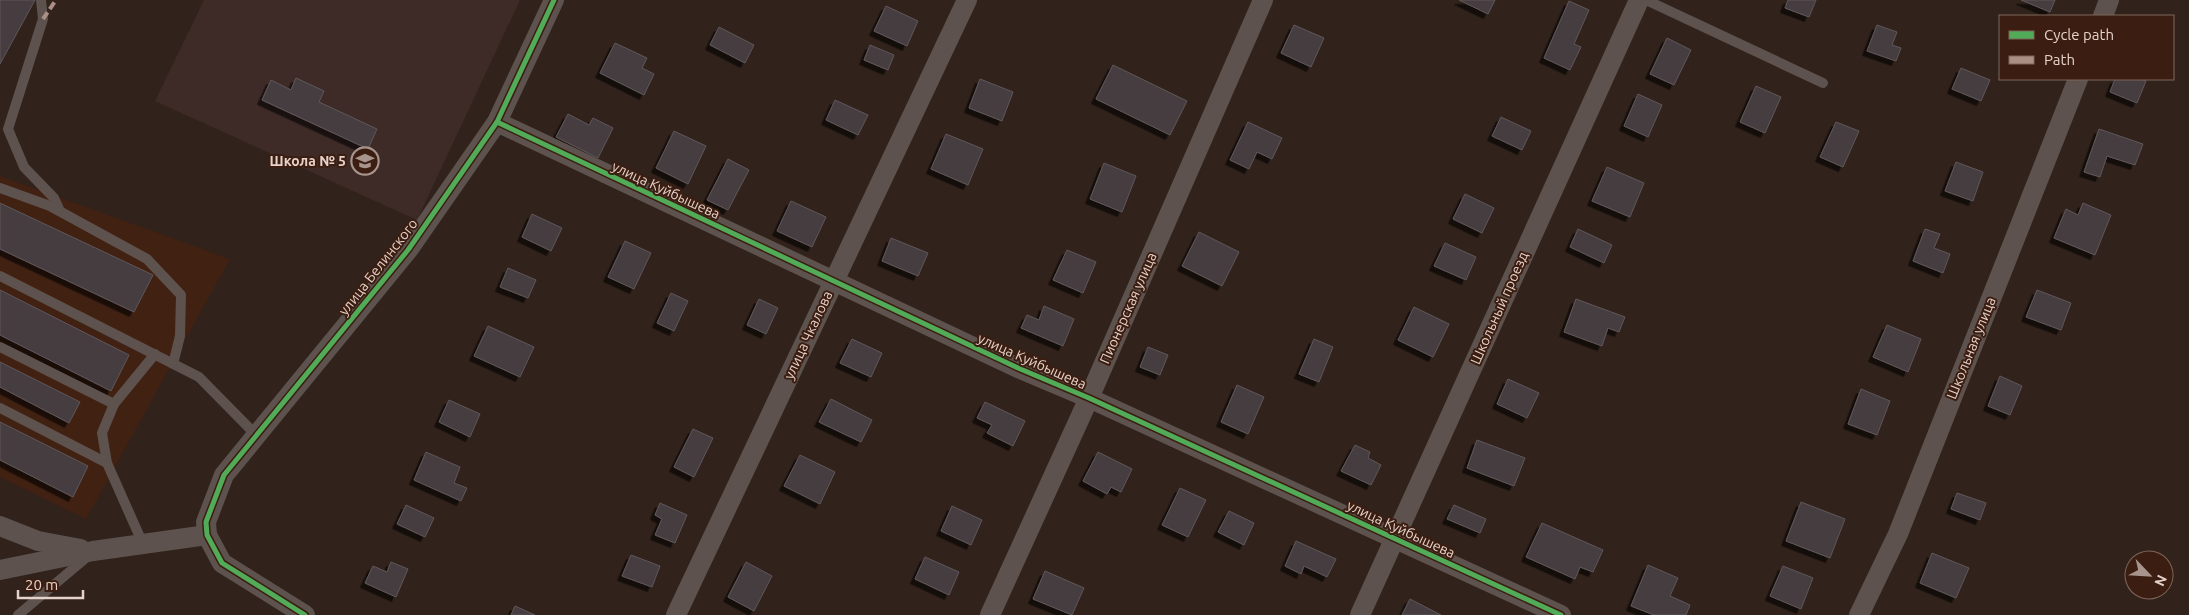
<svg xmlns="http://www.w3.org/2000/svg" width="2189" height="615" font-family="Ubuntu,sans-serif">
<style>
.built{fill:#412112}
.education{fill:#3e2b27}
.building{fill:#453d3f;stroke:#60575b;filter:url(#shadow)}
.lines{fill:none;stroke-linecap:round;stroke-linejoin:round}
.service{stroke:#5d524d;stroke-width:10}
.minor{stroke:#5d524d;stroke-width:20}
.quiet{stroke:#ac8f84;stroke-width:4;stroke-dasharray:8 4;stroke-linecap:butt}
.cycleway-casing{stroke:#3b1e11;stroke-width:8}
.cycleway{stroke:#51ab58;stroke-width:5}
.labels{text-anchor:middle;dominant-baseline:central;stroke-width:4;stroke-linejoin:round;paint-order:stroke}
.poi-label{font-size:14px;font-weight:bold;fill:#e6d2ca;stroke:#3b1e11;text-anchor:end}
.street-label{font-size:14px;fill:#e6d2ca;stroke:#3b1e11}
</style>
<defs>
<filter id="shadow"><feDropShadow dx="-4.5" dy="4.5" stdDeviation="0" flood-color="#0009"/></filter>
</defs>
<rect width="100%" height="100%" fill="#31221b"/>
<path class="built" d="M0,176L230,259L86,519L0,477Z"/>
<path class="education" d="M204,0H520L417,220L155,101Z"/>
<g class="building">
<path d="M0,0H35L0,64Z"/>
<path d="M1459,0H1495L1488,14Z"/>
<path d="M1788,0H1816L1809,17L1785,8Z"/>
<path d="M2021,0H2055L2050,12Z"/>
<path d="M1569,1L1589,10L1574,44L1581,47L1570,70L1544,58Z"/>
<path d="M886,6L918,21L907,46L874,31Z"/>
<path d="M1294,25L1324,38L1311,67L1281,53Z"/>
<path d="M1877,25L1897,32L1892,45L1901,48L1896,61L1867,51Z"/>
<path d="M719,27L754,45L745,63L710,45Z"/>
<path d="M1667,38L1691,50L1674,85L1650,74Z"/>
<path d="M615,43L647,58L642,68L654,74L644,95L600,73Z"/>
<path d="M870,45L894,55L888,70L864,60Z"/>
<path d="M1113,65L1187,101L1170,135L1096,99Z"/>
<path d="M1961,68L1990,80L1981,101L1952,89Z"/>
<path d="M296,78L324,91L319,102L377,129L368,149L262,100L271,80L291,90Z"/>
<path d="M980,79L1013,92L1002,121L969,108Z"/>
<path d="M2115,79H2141L2146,81L2137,103L2110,92Z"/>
<path d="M1756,86L1781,97L1765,133L1740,122Z"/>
<path d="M1638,94L1662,105L1648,137L1624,126Z"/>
<path d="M835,100L868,115L858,135L826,120Z"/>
<path d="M568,114L589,125L593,118L613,128L598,158L556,137Z"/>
<path d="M1501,117L1531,131L1522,150L1492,136Z"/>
<path d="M1248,122L1282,138L1272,159L1257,152L1249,169L1230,160Z"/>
<path d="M1836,122L1859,131L1843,167L1820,157Z"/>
<path d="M2099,129L2143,144L2135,165L2107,156L2100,177L2084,172Z"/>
<path d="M674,131L706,146L688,184L656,168Z"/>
<path d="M946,134L983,149L968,185L931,169Z"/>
<path d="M728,159L749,170L728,210L707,200Z"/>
<path d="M1956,162L1983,172L1973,201L1945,191Z"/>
<path d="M1104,163L1136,176L1122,212L1090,199Z"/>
<path d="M1607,167L1644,183L1630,217L1592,201Z"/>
<path d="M1465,194L1494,208L1482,233L1453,219Z"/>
<path d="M791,201L826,217L812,247L777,231Z"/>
<path d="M0,203L153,275L134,312L0,249Z"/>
<path d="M2083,203L2111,215L2095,255L2054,238L2066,209L2078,215Z"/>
<path d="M532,214L562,228L551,251L522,237Z"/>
<path d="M1578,229L1612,245L1604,263L1570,247Z"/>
<path d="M1925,229L1940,234L1934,248L1950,254L1943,273L1913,261Z"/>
<path d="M1199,232L1239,252L1222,286L1182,266Z"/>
<path d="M891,238L928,253L918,276L882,261Z"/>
<path d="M625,241L651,253L634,289L608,277Z"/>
<path d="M1445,243L1476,257L1466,280L1434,266Z"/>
<path d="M1067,250L1096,262L1083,293L1053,280Z"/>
<path d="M508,268L536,280L528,298L500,287Z"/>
<path d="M0,290L129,355L111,391L0,335Z"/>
<path d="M2037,290L2071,303L2061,330L2026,317Z"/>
<path d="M671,293L688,301L674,331L657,323Z"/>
<path d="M759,299L778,308L766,334L747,325Z"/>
<path d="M1576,299L1625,317L1619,332L1608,328L1602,346L1564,332Z"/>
<path d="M1044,306L1074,319L1063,346L1021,328L1027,315L1039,320Z"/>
<path d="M1414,307L1449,324L1433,357L1398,340Z"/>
<path d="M1887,325L1921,339L1908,372L1873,357Z"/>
<path d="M488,326L534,347L520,377L474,356Z"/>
<path d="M852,339L882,353L871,377L840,363Z"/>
<path d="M1314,339L1333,347L1319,382L1299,374Z"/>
<path d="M1148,347L1168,355L1160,375L1140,367Z"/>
<path d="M0,362L80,402L69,423L0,387Z"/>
<path d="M2000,376L2022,386L2010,415L1988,406Z"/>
<path d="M1508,379L1539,393L1527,418L1497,404Z"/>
<path d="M1237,385L1264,397L1248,434L1221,422Z"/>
<path d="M1861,389L1890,401L1877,435L1848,424Z"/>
<path d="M831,399L872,420L861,442L819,422Z"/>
<path d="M449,400L480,414L470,437L439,422Z"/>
<path d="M985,402L1025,421L1013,446L987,433L992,425L977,418Z"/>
<path d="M0,422L88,466L73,497L0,460Z"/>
<path d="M693,429L713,438L694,477L674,467Z"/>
<path d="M1477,440L1525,458L1514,486L1467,468Z"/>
<path d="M1355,445L1370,452L1368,458L1381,465L1371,485L1341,471Z"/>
<path d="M426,452L460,467L454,483L467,488L461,501L414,480Z"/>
<path d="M1098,452L1132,469L1121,492L1111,487L1107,494L1083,481Z"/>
<path d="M800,455L835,472L820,504L784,486Z"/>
<path d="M1180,488L1206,500L1188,537L1162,525Z"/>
<path d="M1957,493L1986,503L1980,520L1951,509Z"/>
<path d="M1801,502L1845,519L1830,558L1786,541Z"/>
<path d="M660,503L687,515L675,543L655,535L662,519L655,515Z"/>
<path d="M406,505L434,518L425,537L397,524Z"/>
<path d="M1454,505L1486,519L1480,533L1447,519Z"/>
<path d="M952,506L982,520L971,545L941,531Z"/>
<path d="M1229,511L1254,523L1244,545L1218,532Z"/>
<path d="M1542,523L1603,550L1593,572L1580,567L1575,579L1526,557Z"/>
<path d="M1296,541L1336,559L1327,577L1304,566L1301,574L1285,566Z"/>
<path d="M1932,553L1969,568L1956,598L1920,583Z"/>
<path d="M631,555L660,566L652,587L622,576Z"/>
<path d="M925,557L959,572L949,595L915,579Z"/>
<path d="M391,562L408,569L396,597L365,583L373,566L387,572Z"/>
<path d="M746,562L772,576L754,611L728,597Z"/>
<path d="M1648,565L1678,578L1670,596L1690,605L1686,615H1654L1631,606Z"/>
<path d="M1783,566L1813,578L1801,609L1770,596Z"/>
<path d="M1045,571L1084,588L1072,615L1033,599Z"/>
<path d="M1410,599L1441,615H1402Z"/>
<path d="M515,606L535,615H511Z"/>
</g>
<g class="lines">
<g class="service">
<path d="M41,0L43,19L8,129L24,167L54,198L60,211"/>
<path d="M1646,0L1823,83"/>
<path d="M0,188L50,206L147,259L181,295L180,336L173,364"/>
<path d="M0,276L199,377L257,436"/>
<path d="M0,347L114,404L155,354"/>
<path d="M0,408L107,463L143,544"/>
<path d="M107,463L102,433L114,404"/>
<path d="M18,615L87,557"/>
</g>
<g class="minor">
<path d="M2103,16L2109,0"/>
<path d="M497,122L1018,368L1089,398L1561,615"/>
<path d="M0,526L38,541L81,549"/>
<path d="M0,570L93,551L207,535"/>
<path d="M305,615L222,563L207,535L206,522L224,475L408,250L497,122L554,0"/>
<path d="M676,615L967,0"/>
<path d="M990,615L1089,398L1263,0"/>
<path d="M1360,615L1639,0"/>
<path d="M1859,615L1898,534L2078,79"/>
</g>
<path class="quiet" d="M43,19L56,0"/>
<g class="cycleway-casing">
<g id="cycleway">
<path d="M497,122L1018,368L1089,398L1561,615"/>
<path d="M305,615L222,563L207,535L206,522L224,475L408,250L497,122L554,0"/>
</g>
</g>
<use href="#cycleway" class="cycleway"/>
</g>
<defs>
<g id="school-ring" transform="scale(1.4375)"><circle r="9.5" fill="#3b1e11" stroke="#a7948d" stroke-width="1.5"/><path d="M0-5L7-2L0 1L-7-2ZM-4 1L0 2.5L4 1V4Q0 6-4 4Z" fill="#a7948d"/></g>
</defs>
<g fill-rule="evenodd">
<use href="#school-ring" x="365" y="161"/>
</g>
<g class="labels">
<g class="poi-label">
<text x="346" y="161">Школа № 5</text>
</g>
<g class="street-label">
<text transform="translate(666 190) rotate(25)">улица Куйбышева</text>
<text transform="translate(378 267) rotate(-52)">улица Белинского</text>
<text transform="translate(1128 308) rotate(-66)">Пионерская улица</text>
<text transform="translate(1499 308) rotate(-66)">Школьный проезд</text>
<text transform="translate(808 335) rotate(-65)">улица Чкалова</text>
<text transform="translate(1971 348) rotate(-68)">Школьная улица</text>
<text transform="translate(1032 361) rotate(24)">улица Куйбышева</text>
<text transform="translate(1401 529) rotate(25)">улица Куйбышева</text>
</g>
</g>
<rect x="1999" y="15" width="175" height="65" fill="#3b1e11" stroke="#7f665b"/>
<rect x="2009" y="31" width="25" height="8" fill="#51ab58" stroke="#7f665b"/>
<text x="2044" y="40" font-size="15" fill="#e6d2ca">Cycle path</text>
<rect x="2009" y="56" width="25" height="8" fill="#ac8f84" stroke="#7f665b"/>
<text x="2044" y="65" font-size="15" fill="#e6d2ca">Path</text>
<g transform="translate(2149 575) rotate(115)"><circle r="24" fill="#3b1e11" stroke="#7f665b"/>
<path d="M0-4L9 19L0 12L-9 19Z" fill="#a7948d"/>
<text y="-8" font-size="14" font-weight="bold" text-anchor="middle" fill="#e6d2ca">N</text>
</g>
<path d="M18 590v8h65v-8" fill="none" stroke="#e6d2ca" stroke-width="2.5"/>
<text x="25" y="590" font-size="15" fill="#e6d2ca" stroke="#3b1e11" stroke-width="4" paint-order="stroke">20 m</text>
</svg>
